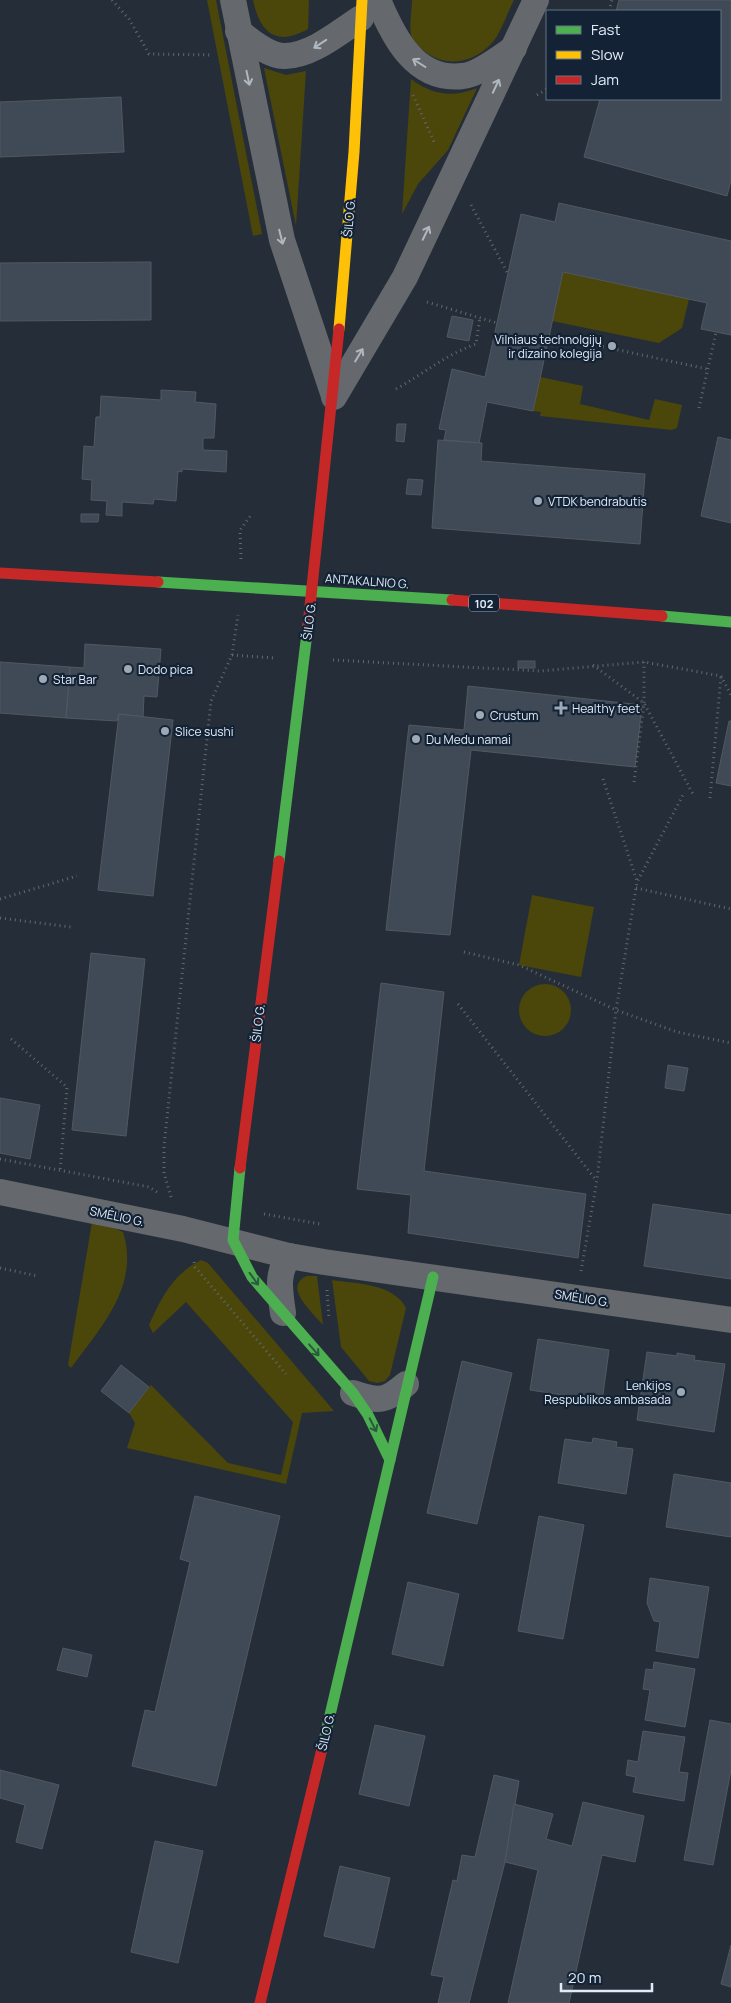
<svg xmlns="http://www.w3.org/2000/svg" width="731" height="2003" font-family="Manrope,sans-serif">
<style>
.green{fill:#4b4609}
.building{fill:#404a57;stroke:#515860}
.lines{fill:none;stroke-linecap:round;stroke-linejoin:round}
.path{stroke:#62686e;stroke-width:3;stroke-dasharray:1 4;stroke-linecap:butt}
.street{stroke:#65696d;stroke-width:26}
.fast{stroke:#4caf50;stroke-width:11}
.slow{stroke:#ffc107;stroke-width:11}
.jam{stroke:#c62828;stroke-width:11}
.oneway{stroke:#afb7c0}
.oneway2{stroke:#2a5b40}
.poi-dot{fill:#9fa9b5;stroke:#132335;stroke-width:2}
.labels{text-anchor:middle;dominant-baseline:central;stroke-width:4.5;stroke-linejoin:round;paint-order:stroke}
.shield{fill:#132335;stroke:#a3afbe;stroke-width:1}
.shield-label{font-size:11px;font-weight:bold;fill:#e1ebf8}
.street-label{font-size:12px;fill:#e1ebf8;stroke:#132335}
.poi-label{font-size:12px;fill:#e1ebf8;stroke:#132335;text-anchor:start}
</style>
<rect width="100%" height="100%" fill="#252e38"/>
<g class="green">
<path d="M207,0H216L262,234L253,236Z"/>
<path d="M253,0H309L308,29C276,47 260,33 253,0Z"/>
<path d="M412,0H514C507,13 501,34 491,44C472,64 444,68 423,50C418,46 413,41 411,35C409,24 412,10 412,0Z"/>
<path d="M264,68L286,75L306,71L296,226Z"/>
<path d="M411,79C432,95 453,98 477,88L448,150L418,184L402,214Z"/>
<path d="M563,272L689,299L682,328L659,343L552,321Z"/>
<path d="M540,377L583,386L580,404L649,420L655,399L682,405L677,428L672,430L540,416L541,412L533,411Z"/>
<path d="M532,895L594,907L581,977L519,965Z"/>
<circle cx="545" cy="1010" r="26"/>
<path d="M92,1222L107,1225L123,1232C140,1286 101,1327 71,1368L68,1365Z"/>
<path d="M201,1260L208,1263L334,1411L302,1413L286,1484L127,1448L135,1423L129,1413L151,1385L228,1463L281,1475L293,1422L186,1302L153,1333L149,1325C161,1298 173,1274 201,1260Z"/>
<path d="M307,1276H317L323,1325C313,1313 282,1286 307,1276Z"/>
<path d="M332,1280C357,1284 393,1283 406,1308L390,1375L385,1381L377,1383L369,1381L341,1347Z"/>
</g>
<g class="building">
<path d="M619,0H731V180L727,196L584,157L600,99H720V11H616Z"/>
<path d="M121,97L124,152L0,157V102Z"/>
<path d="M559,203L731,241V335L701,329L707,303L563,272L533,411L487,402L479,443L444,440L446,430L439,429L452,369L485,377L521,214L555,222Z"/>
<path d="M151,262V320L0,321V263Z"/>
<path d="M452,316L473,320L469,341L447,337Z"/>
<path d="M161,390L196,392L195,402L216,404L214,438H203V450L227,451L226,472L182,469V472L178,471L176,501L154,499L153,504L122,502V516L106,515L107,501L91,500L92,480L82,479L84,446L94,447L96,417H100L101,396L161,400Z"/>
<path d="M397,424H406L404,442L396,441Z"/>
<path d="M718,437L731,440V523L701,516Z"/>
<path d="M438,440L482,443L481,461L645,474L640,544L432,528Z"/>
<path d="M408,479L423,480L421,495L406,494Z"/>
<path d="M81,514H99L98,522H81Z"/>
<path d="M85,644L161,649L157,697L144,696L143,717L119,714L117,721L66,718L70,667L84,668Z"/>
<rect x="518" y="661" width="17" height="7"/>
<path d="M0,662L70,667L66,718L0,713Z"/>
<path d="M468,686L642,705L635,767L471,750L450,935L386,930L409,725L464,730Z"/>
<path d="M119,714L173,720L153,896L98,890Z"/>
<path d="M729,721H731V786L716,783Z"/>
<path d="M91,953L145,959L126,1136L72,1130Z"/>
<path d="M381,983L444,992L424,1171L586,1194L578,1258L408,1233L411,1195L357,1189Z"/>
<path d="M668,1065L688,1068L684,1091L665,1088Z"/>
<path d="M0,1098L40,1105L30,1159L0,1153Z"/>
<path d="M653,1204L731,1215V1279L644,1266Z"/>
<path d="M538,1339L609,1350L602,1401L530,1390Z"/>
<path d="M647,1352L677,1356V1353L695,1356L694,1360L725,1364L714,1432L637,1420Z"/>
<path d="M462,1361L512,1373L477,1524L427,1513Z"/>
<path d="M121,1365L149,1387L129,1413L101,1391Z"/>
<path d="M593,1438L617,1442L616,1447L633,1449L626,1494L558,1483L565,1439L592,1443Z"/>
<path d="M674,1474L731,1483V1537L666,1527Z"/>
<path d="M195,1496L280,1516L216,1786L132,1766L145,1710L155,1712L190,1562L180,1559Z"/>
<path d="M539,1516L584,1525L563,1639L518,1631Z"/>
<path d="M650,1578L709,1587L698,1658L656,1651L660,1622L654,1621L647,1603Z"/>
<path d="M408,1582L459,1594L443,1666L392,1654Z"/>
<path d="M63,1648L92,1655L87,1677L57,1670Z"/>
<path d="M654,1662L695,1669L685,1727L645,1720L650,1690L643,1689L646,1669L653,1670Z"/>
<path d="M710,1720L731,1724V1770L713,1865L684,1860Z"/>
<path d="M375,1725L425,1736L409,1806L359,1794Z"/>
<path d="M643,1731L685,1737L679,1772L688,1773L684,1801L633,1792L636,1777L626,1775L628,1760L638,1762Z"/>
<path d="M0,1770L59,1785L42,1849L16,1842L25,1805L0,1798Z"/>
<path d="M494,1775L519,1781L505,1862L469,2003H438L444,1977L431,1975L453,1880L457,1881L462,1855L475,1857Z"/>
<path d="M583,1802L644,1816L635,1862L602,1855L569,2003H508L538,1870L505,1862L514,1804L553,1814L546,1839L572,1846Z"/>
<path d="M155,1841L203,1851L178,1963L131,1952Z"/>
<path d="M340,1866L390,1878L374,1948L324,1936Z"/>
<path d="M731,1945V1987L721,1984Z"/>
</g>
<g class="lines">
<g class="path">
<path d="M112,0L129,19L149,54L213,55"/>
<path d="M609,11L612,0"/>
<path d="M413,95L435,144"/>
<path d="M537,95L547,89"/>
<path d="M471,205L508,274"/>
<path d="M427,302L497,323"/>
<path d="M549,335L707,369"/>
<path d="M396,389C425,373 445,355 476,344L480,317"/>
<path d="M699,408L716,332"/>
<path d="M241,559L240,530L251,515"/>
<path d="M232,655L274,658"/>
<path d="M333,660L540,671L644,662L721,676"/>
<path d="M593,665L644,703L694,796"/>
<path d="M721,676L731,695"/>
<path d="M603,779L637,881"/>
<path d="M634,782L644,703V662"/>
<path d="M710,798L721,676"/>
<path d="M636,888L731,909"/>
<path d="M0,899L77,876"/>
<path d="M0,918L71,927"/>
<path d="M464,952L519,965L616,1010L677,1032L731,1043"/>
<path d="M458,1004L596,1180"/>
<path d="M11,1039L67,1087L60,1172"/>
<path d="M0,1159L149,1187L160,1194"/>
<path d="M171,1197L164,1173V1146L211,701L232,655L238,615"/>
<path d="M264,1214L320,1224"/>
<path d="M194,1262L195,1267L286,1374"/>
<path d="M0,1268L38,1276"/>
<path d="M581,1271L597,1180L616,1010L637,882L684,793"/>
<path d="M327,1290L329,1319"/>
</g>
<g class="street">
<path d="M233,0L282,240L334,396"/>
<path d="M378,0C393,36 415,82 463,76C478,75 501,57 514,48"/>
<path d="M238,31C250,40 269,57 285,56C313,55 339,32 361,18"/>
<path d="M334,397L405,277L536,0"/>
<path d="M0,1192L183,1229L289,1256L324,1262L731,1320"/>
<path d="M283,1313C280,1291 276,1274 289,1256"/>
<path d="M353,1393C379,1402 385,1402 406,1384"/>
</g>
<g class="fast">
<path d="M158,582L452,600"/>
<path d="M662,616L731,622"/>
<path d="M279,861L308,625"/>
<path d="M240,1168L233,1240L252,1277L353,1393L368,1415L390,1460"/>
<path d="M322,1749L433,1277"/>
</g>
<path class="slow" d="M339,329L354,152L362,0"/>
<g class="jam">
<path d="M0,573L158,582"/>
<path d="M452,600L662,616"/>
<path d="M308,625L339,329"/>
<path d="M240,1168L279,861"/>
<path d="M260,2003L322,1749"/>
</g>
</g>
<defs><path id="oneway-shaft" d="M-6 0H5M1.5-3L5.5 0L1.5 3" fill="none" stroke-width="1.6" stroke-linecap="round" stroke-linejoin="round" transform="scale(1.25)"/></defs>
<g class="oneway">
<use href="#oneway-shaft" transform="translate(320 44) rotate(147)"/>
<use href="#oneway-shaft" transform="translate(419 63) rotate(-148)"/>
<use href="#oneway-shaft" transform="translate(248 78) rotate(78)"/>
<use href="#oneway-shaft" transform="translate(496 86) rotate(-65)"/>
<use href="#oneway-shaft" transform="translate(426 233) rotate(-64)"/>
<use href="#oneway-shaft" transform="translate(281 237) rotate(76)"/>
<use href="#oneway-shaft" transform="translate(359 355) rotate(-59)"/>
</g>
<g class="oneway2">
<use href="#oneway-shaft" transform="translate(254 1279) rotate(54)"/>
<use href="#oneway-shaft" transform="translate(314 1350) rotate(49)"/>
<use href="#oneway-shaft" transform="translate(373 1425) rotate(63)"/>
</g>
<g class="poi-dot">
<circle cx="612" cy="346" r="5"/>
<circle cx="538" cy="501" r="5"/>
<circle cx="128" cy="669" r="5"/>
<circle cx="43" cy="679" r="5"/>
<path d="M558.5 700.5h5v5h5v5h-5v5h-5v-5h-5v-5h5z"/>
<circle cx="480" cy="715" r="5"/>
<circle cx="165" cy="731" r="5"/>
<circle cx="416" cy="739" r="5"/>
<circle cx="681" cy="1392" r="5"/>
</g>
<g class="labels">
<rect class="shield" x="469" y="594.5" width="30" height="17" rx="4"/>
<g class="shield-label">
<text x="484" y="603">102</text>
</g>
<g class="street-label">
<text transform="translate(349 218) rotate(-85)">ŠILO G.</text>
<text transform="translate(367 581) rotate(4)">ANTAKALNIO G.</text>
<text transform="translate(309 621) rotate(-83)">ŠILO G.</text>
<text transform="translate(258 1023) rotate(-83)">ŠILO G.</text>
<text transform="translate(117 1216) rotate(12)">SMĖLIO G.</text>
<text transform="translate(582 1298) rotate(9)">SMĖLIO G.</text>
<text transform="translate(326 1732) rotate(-77)">ŠILO G.</text>
</g>
<g class="poi-label">
<text x="602" y="339" text-anchor="end">Vilniaus technolgijų<tspan x="602" dy="14">ir dizaino kolegija</tspan></text>
<text x="548" y="501">VTDK bendrabutis</text>
<text x="138" y="669">Dodo pica</text>
<text x="53" y="679">Star Bar</text>
<text x="572" y="708">Healthy feet</text>
<text x="490" y="715">Crustum</text>
<text x="175" y="731">Slice sushi</text>
<text x="426" y="739">Du Medu namai</text>
<text x="671" y="1385" text-anchor="end">Lenkijos<tspan x="671" dy="14">Respublikos ambasada</tspan></text>
</g>
</g>
<rect x="546" y="10" width="175" height="90" fill="#132335" stroke="#657383"/>
<rect x="556" y="26" width="25" height="8" fill="#4caf50" stroke="#657383"/>
<text x="591" y="35" font-size="15" fill="#e1ebf8">Fast</text>
<rect x="556" y="51" width="25" height="8" fill="#ffc107" stroke="#657383"/>
<text x="591" y="60" font-size="15" fill="#e1ebf8">Slow</text>
<rect x="556" y="76" width="25" height="8" fill="#c62828" stroke="#657383"/>
<text x="591" y="85" font-size="15" fill="#e1ebf8">Jam</text>
<path d="M561 1983v8h91v-8" fill="none" stroke="#e1ebf8" stroke-width="2.5"/>
<text x="568" y="1983" font-size="15" fill="#e1ebf8" stroke="#132335" stroke-width="4" paint-order="stroke">20 m</text>
</svg>
